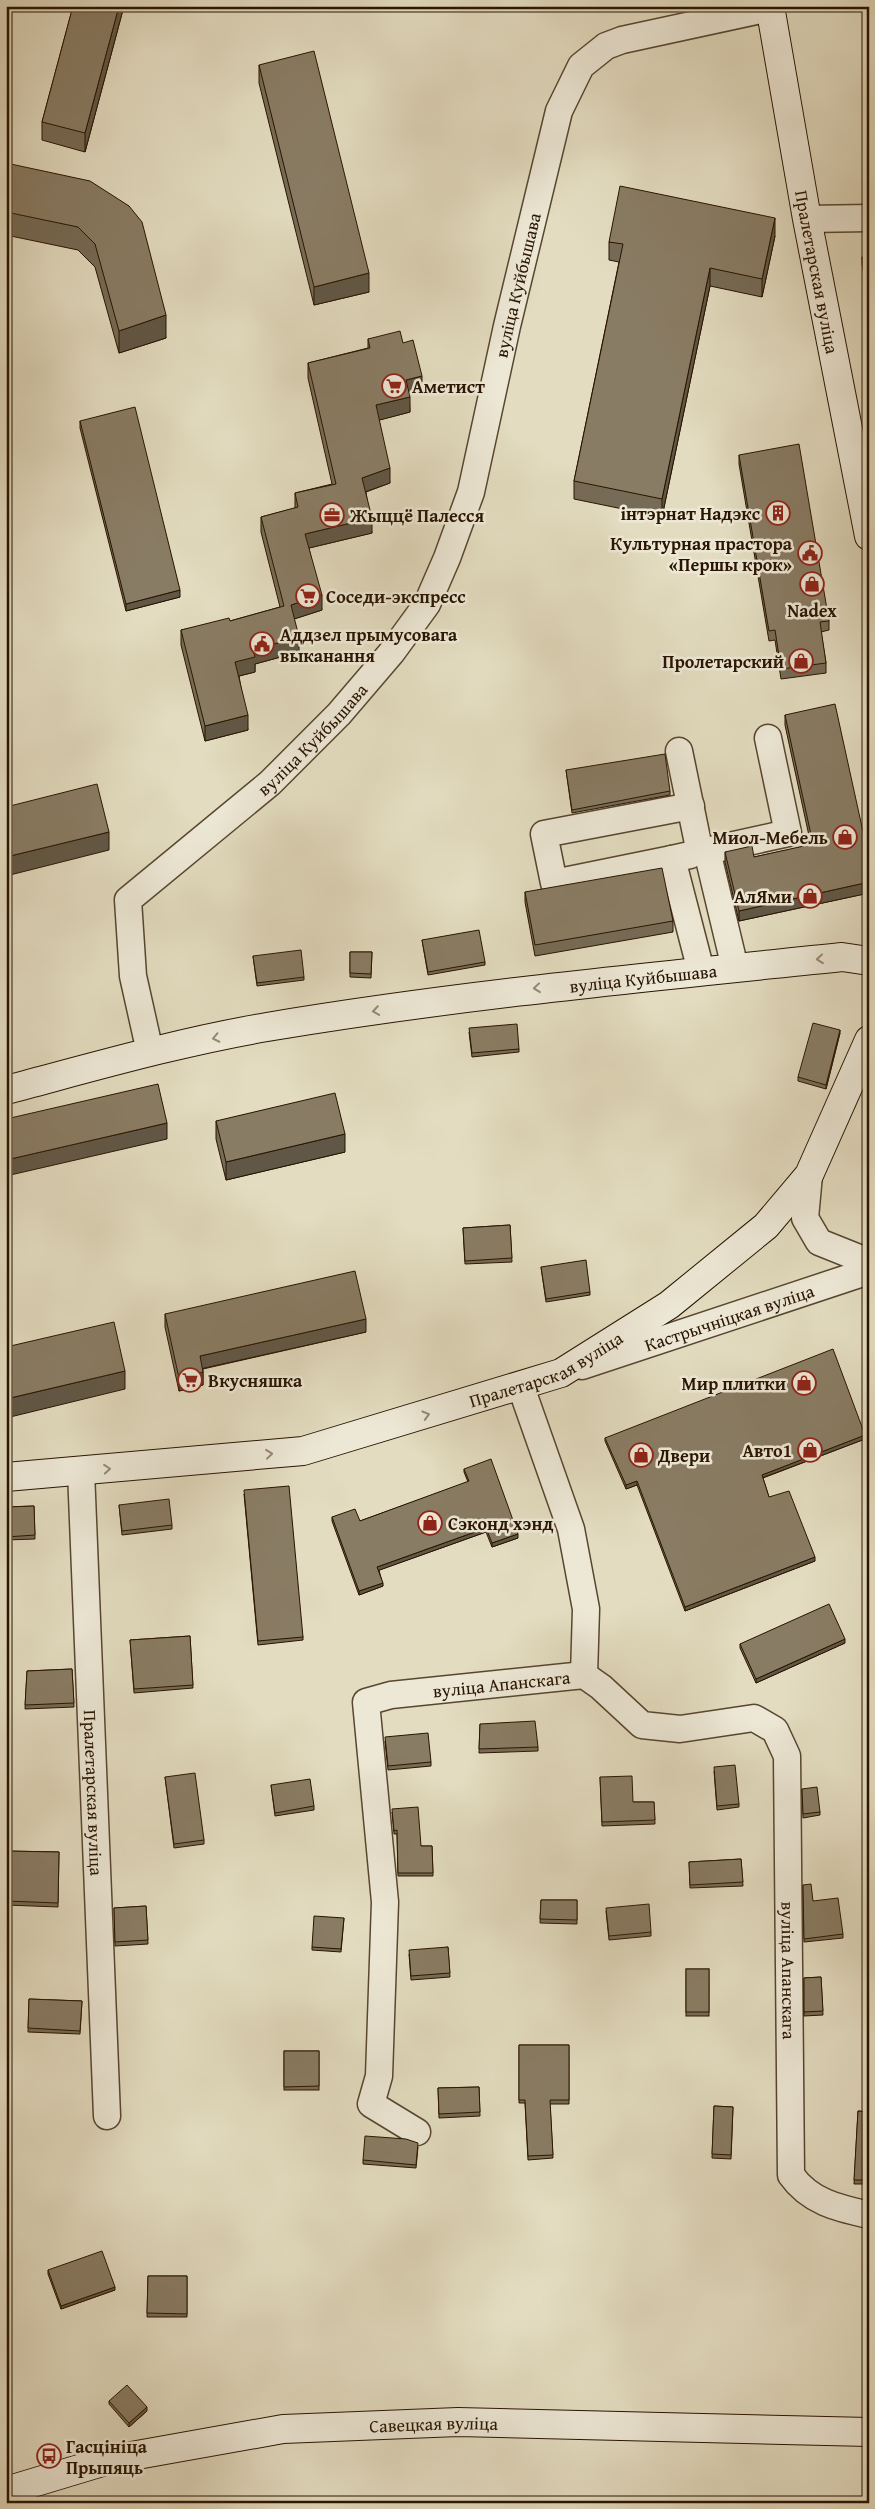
<svg xmlns="http://www.w3.org/2000/svg" width="875" height="2509" font-family="'Gentium Book Plus',serif">
<style>
.lines{fill:none;stroke-linecap:round;stroke-linejoin:round}
.street-casing{stroke:#574630;stroke-width:29}
.secondary-casing{stroke:#281400;stroke-width:30}
.street{stroke:#ede8d6;stroke-width:26}
.secondary{stroke:#ede8d6;stroke-width:28}
.wall{fill:#766b56;stroke:#281400}
.shaded-wall{fill:#605746;stroke:#281400}
.building{fill:#897c64;stroke:#281400}
.oneway{stroke:#948976}
.labels{text-anchor:middle;dominant-baseline:central;stroke-width:5;stroke-linejoin:round;paint-order:stroke}
.street-label{font-size:18px;fill:#281400;stroke:#ede8d6}
.poi-label{font-size:18px;font-weight:bold;fill:#281400;stroke:#ede8d6;text-anchor:start}
</style>
<rect width="100%" height="100%" fill="#e3dcc0"/>
<filter id="stains"><feTurbulence type="fractalNoise" baseFrequency=".004" numOctaves="4"/><feColorMatrix values="0 0 0 0 .2 0 0 0 0 .09 0 0 0 0 .02 0 0 0 .5 -.17"/></filter>
<radialGradient id="worn" r=".72"><stop offset=".6" stop-color="#630" stop-opacity="0"/><stop offset="1" stop-color="#630" stop-opacity=".3"/></radialGradient>
<g class="lines">
<g class="street-casing">
<g id="street">
<path d="M807,219L869,218"/>
<path d="M679,751L700,853"/>
<path d="M690,855L672,859L701,971"/>
<path d="M672,859L554,883L544,834L691,806"/>
<path d="M735,968L707,851L788,833L768,738"/>
<path id="s1" d="M150,1052L133,976L128,900L270,783L339,714L392,652L427,604L447,558L471,492L507,326L559,111L581,66L606,46L622,40L770,8"/>
<path d="M809,1175L805,1218L819,1242L869,1262"/>
<path id="s2" d="M582,1366L869,1271"/>
<path d="M521,1387L571,1529L586,1609L584,1675"/>
<path id="s3" d="M81,1471L107,2116"/>
<path id="s4" d="M417,2132L371,2104L379,2076L385,1902L366,1702L391,1695L584,1675L601,1687L642,1725L680,1729L754,1718L775,1730L787,1756L791,2175C810,2202 838,2208 869,2215"/>
</g>
</g>
<g class="secondary-casing">
<g id="secondary">
<path id="s5" d="M770,6L807,219L869,536"/>
<path id="s6" d="M6,1090C93,1067 179,1042 267,1027C458,995 650,977 842,957L869,961"/>
<path id="s7" d="M6,1477L303,1451L561,1373L669,1305L766,1226L809,1175L869,1040"/>
<path id="s8" d="M6,2491L109,2460L283,2429L458,2422L869,2432"/>
</g>
</g>
<use href="#street" class="street"/>
<use href="#secondary" class="secondary"/>
</g>
<g class="wall">
<path d="M73,6H124L85,152L42,140V122Z"/>
<path d="M259,65L369,292L314,305L259,83Z"/>
<path d="M6,163L129,206L166,338L119,353L95,267L78,250L6,235Z"/>
<path d="M775,236L762,297L710,286L662,517L574,499V481L619,262L609,260V242Z"/>
<path d="M869,256V303L862,264V257Z"/>
<path d="M368,339L403,343L422,391L409,394L410,412L379,420L390,483L366,492L372,533L309,548L322,610L294,619L299,652L255,664V672L239,676L248,730L205,741L181,645V630L230,621L280,607L261,532V517L295,508V493L332,484L308,378V363L368,348Z"/>
<path d="M80,421L180,597L126,611L80,428Z"/>
<path d="M739,455L829,621V630L821,632L826,663V673L781,679L775,640L769,641L739,464Z"/>
<path d="M785,715L869,859V893L739,921L725,862V852L754,857L811,845L785,725Z"/>
<path d="M566,770L670,791V795L572,813Z"/>
<path d="M525,892L673,921V932L535,956L525,902Z"/>
<path d="M422,940L485,962V965L428,975Z"/>
<path d="M350,952H372L371,978L350,977Z"/>
<path d="M253,956L304,977V980L257,986Z"/>
<path d="M469,1032L519,1049V1052L472,1057Z"/>
<path d="M840,1033L826,1089L798,1081V1077Z"/>
<path d="M216,1121L345,1152L226,1180L216,1139Z"/>
<path d="M510,1225L512,1262L465,1264L463,1228Z"/>
<path d="M541,1267L590,1292V1295L546,1302Z"/>
<path d="M165,1314L366,1332L203,1369V1385L179,1391L165,1327Z"/>
<path d="M605,1438L865,1439L763,1478L769,1497L815,1561L685,1611L637,1485L626,1489L605,1441Z"/>
<path d="M464,1469L518,1538L492,1547L486,1532L379,1570L383,1586L359,1595L332,1521V1517L360,1521L468,1482L464,1472Z"/>
<path d="M244,1494L303,1637V1640L258,1645Z"/>
<path d="M119,1505L172,1525V1529L122,1535Z"/>
<path d="M34,1506L35,1539L6,1540V1507Z"/>
<path d="M190,1636L193,1688L134,1693L130,1640Z"/>
<path d="M845,1643L756,1683L740,1648V1644Z"/>
<path d="M72,1669L74,1707L25,1709L27,1671Z"/>
<path d="M480,1724L538,1747V1751L479,1753Z"/>
<path d="M385,1741L431,1762V1766L388,1770Z"/>
<path d="M714,1771L739,1804V1807L717,1810Z"/>
<path d="M165,1777L204,1840V1844L174,1848Z"/>
<path d="M600,1777L633,1802H654L655,1824L602,1826Z"/>
<path d="M271,1785L314,1806V1810L275,1816Z"/>
<path d="M802,1789L820,1812V1815L803,1818Z"/>
<path d="M392,1812L421,1846H432L433,1876H398L397,1834H394Z"/>
<path d="M6,1851L59,1852L58,1907L6,1905Z"/>
<path d="M741,1859L743,1886L690,1888L689,1862Z"/>
<path d="M803,1885L813,1901L843,1934V1938L804,1942Z"/>
<path d="M541,1900H577V1924L540,1923Z"/>
<path d="M146,1906L148,1944L115,1946L114,1908Z"/>
<path d="M606,1911L651,1932V1936L609,1940Z"/>
<path d="M344,1918L341,1952L312,1950V1947Z"/>
<path d="M448,1947L450,1977L411,1980L409,1954Z"/>
<rect x="686" y="1969" width="23" height="47"/>
<path d="M821,1977L823,2015L804,2016V1978Z"/>
<path d="M29,1999L82,2001L80,2034L28,2032Z"/>
<path d="M519,2045H569V2104H550L553,2158L528,2160L525,2103H519Z"/>
<rect x="284" y="2051" width="35" height="39"/>
<path d="M479,2087L480,2116L439,2118L438,2088Z"/>
<path d="M714,2106L733,2107L731,2159L712,2158Z"/>
<path d="M858,2111L869,2112V2184H854Z"/>
<path d="M418,2147L416,2168L363,2164V2160Z"/>
<path d="M48,2270L115,2290L61,2309L48,2274Z"/>
<path d="M148,2276H187V2317H147Z"/>
<path d="M109,2401L147,2411L129,2427L109,2404Z"/>
</g>
<g class="shaded-wall">
<path d="M119,6H124L85,152V133Z"/>
<path d="M775,218V236L762,297V279Z"/>
<path d="M710,268V286L662,517V499Z"/>
<path d="M369,273V292L314,305V287Z"/>
<path d="M166,315V338L119,353V331Z"/>
<path d="M422,376V391L406,395V380Z"/>
<path d="M410,397V412L376,421V405Z"/>
<path d="M390,468V483L362,493V478Z"/>
<path d="M372,518V533L305,549V534Z"/>
<path d="M180,590V597L126,611V604Z"/>
<path d="M322,595V610L291,620V605Z"/>
<path d="M299,637V652L255,664V672L235,677V662L253,650Z"/>
<path d="M248,715V730L205,741V726Z"/>
<path d="M109,832V850L6,876V857Z"/>
<path d="M869,882V893L739,921V911Z"/>
<path d="M840,1030V1033L826,1089V1085Z"/>
<path d="M167,1123V1139L6,1176V1160Z"/>
<path d="M345,1134V1152L226,1180V1162Z"/>
<path d="M366,1319V1332L200,1369V1356Z"/>
<path d="M125,1371V1389L6,1418V1399Z"/>
<path d="M203,1372V1385L179,1391V1378Z"/>
<path d="M865,1435V1439L762,1478V1475Z"/>
<path d="M637,1481V1485L626,1489V1485Z"/>
<path d="M486,1528V1532L377,1571V1567Z"/>
<path d="M518,1534V1538L492,1547V1543Z"/>
<path d="M815,1557V1561L685,1611V1607Z"/>
<path d="M383,1583V1586L359,1595V1591Z"/>
<path d="M845,1639V1643L756,1683V1679Z"/>
<path d="M115,2287V2290L61,2309V2306Z"/>
<path d="M147,2407V2411L129,2427V2423Z"/>
</g>
<g class="building">
<path d="M73,6H119L85,133L42,122Z"/>
<path d="M314,51L369,273L314,287L259,65Z"/>
<path d="M6,163L90,181L129,206L142,222L166,315L119,331L95,244L78,227L6,212Z"/>
<path d="M620,186L775,218L762,279L710,268L662,499L574,481L623,244L609,242Z"/>
<path d="M869,256V296L862,257Z"/>
<path d="M400,331L403,343L413,340L422,376L406,380L410,397L376,405L390,468L362,478L372,518L305,534L322,595L291,605L299,637L253,650L255,657L235,662L248,715L205,726L181,630L229,618L230,621L284,606L261,517L298,507L295,493L336,484L308,363L370,348L368,339Z"/>
<path d="M135,407L180,590L126,604L80,421Z"/>
<path d="M799,444L829,621L820,622L826,663L781,669L775,630L769,631L739,455Z"/>
<path d="M835,704L869,859V882L739,911L725,852L752,846L754,857L813,844L785,715Z"/>
<path d="M665,754L670,791L572,810L566,770Z"/>
<path d="M97,784L109,832L6,857V807Z"/>
<path d="M662,868L673,921L535,945L525,892Z"/>
<path d="M479,930L485,962L428,972L422,940Z"/>
<path d="M301,950L304,977L257,983L253,956Z"/>
<path d="M350,952H372L371,974L350,973Z"/>
<path d="M813,1023L840,1030L826,1085L798,1077Z"/>
<path d="M517,1024L519,1049L472,1053L469,1028Z"/>
<path d="M158,1084L167,1123L6,1160V1119Z"/>
<path d="M335,1093L345,1134L226,1162L216,1121Z"/>
<path d="M510,1225L512,1258L465,1261L463,1228Z"/>
<path d="M586,1260L590,1292L546,1299L541,1267Z"/>
<path d="M355,1271L366,1319L200,1356L203,1372L179,1378L165,1314Z"/>
<path d="M114,1322L125,1371L6,1399V1347Z"/>
<path d="M833,1349L865,1435L762,1475L769,1497L789,1491L815,1557L685,1607L637,1481L626,1485L605,1438Z"/>
<path d="M491,1459L518,1534L492,1543L486,1528L377,1567L383,1583L359,1591L332,1517L355,1509L360,1521L469,1481L464,1469Z"/>
<path d="M289,1486L303,1637L258,1641L244,1490Z"/>
<path d="M169,1499L172,1525L122,1531L119,1505Z"/>
<path d="M34,1506L35,1535L6,1537V1507Z"/>
<path d="M829,1604L845,1639L756,1679L740,1644Z"/>
<path d="M190,1636L193,1685L134,1689L130,1640Z"/>
<path d="M72,1669L74,1703L25,1705L27,1671Z"/>
<path d="M535,1721L538,1747L479,1749L480,1724Z"/>
<path d="M428,1733L431,1762L388,1766L385,1737Z"/>
<path d="M735,1765L739,1804L717,1806L714,1767Z"/>
<path d="M195,1773L204,1840L174,1844L165,1777Z"/>
<path d="M632,1776L633,1802H654L655,1820L602,1822L600,1777Z"/>
<path d="M310,1779L314,1806L275,1813L271,1785Z"/>
<path d="M817,1787L820,1812L803,1814L802,1789Z"/>
<path d="M418,1807L421,1846H432L433,1873H398L397,1830L394,1831L392,1809Z"/>
<path d="M6,1851L59,1852L58,1903L6,1901Z"/>
<path d="M741,1859L743,1882L690,1885L689,1862Z"/>
<path d="M811,1884L813,1901L838,1898L843,1934L804,1939L803,1885Z"/>
<path d="M541,1900H577V1920L540,1919Z"/>
<path d="M649,1904L651,1932L609,1936L606,1908Z"/>
<path d="M146,1906L148,1940L115,1942L114,1908Z"/>
<path d="M314,1916L344,1918L341,1949L312,1947Z"/>
<path d="M448,1947L450,1973L411,1976L409,1950Z"/>
<rect x="686" y="1969" width="23" height="43"/>
<path d="M821,1977L823,2011L804,2012V1978Z"/>
<path d="M29,1999L82,2001L80,2031L28,2028Z"/>
<path d="M519,2045H569V2100H550L553,2155L528,2156L525,2100H519Z"/>
<path d="M284,2051H319V2086L284,2087Z"/>
<path d="M479,2087L480,2112L439,2114L438,2088Z"/>
<path d="M714,2106L733,2107L731,2155L712,2154Z"/>
<path d="M858,2111L869,2112V2180H854Z"/>
<path d="M365,2136L406,2139L418,2143L416,2165L363,2160Z"/>
<path d="M102,2251L115,2287L61,2306L48,2270Z"/>
<path d="M148,2276H187V2314L147,2313Z"/>
<path d="M127,2385L147,2407L129,2423L109,2401Z"/>
</g>
<defs><path id="oneway-chevron" d="M-2-3.5L2.5 0L-2 3.5" fill="none" stroke-width="1.6" stroke-linecap="round" stroke-linejoin="round" transform="scale(1.25)"/></defs>
<g class="oneway">
<use href="#oneway-chevron" transform="translate(820 959) rotate(174)"/>
<use href="#oneway-chevron" transform="translate(537 988) rotate(174)"/>
<use href="#oneway-chevron" transform="translate(376 1011) rotate(171)"/>
<use href="#oneway-chevron" transform="translate(216 1038) rotate(168)"/>
<use href="#oneway-chevron" transform="translate(426 1415) rotate(-16)"/>
<use href="#oneway-chevron" transform="translate(269 1454) rotate(-6)"/>
<use href="#oneway-chevron" transform="translate(107 1469) rotate(-5)"/>
</g>
<defs>
<g id="supermarket-ring" transform="scale(1.25)"><circle r="9.5" fill="#ede8d6" stroke="#8f2418" stroke-width="1.5"/><path d="M-6-5.5h2.5l.6 2H6L4.5 2H-2.5L-4.4-4H-6ZM-1.5 3.2a1.3 1.3 0 1 0 .1 0ZM3 3.2a1.3 1.3 0 1 0 .1 0Z" fill="#8f2418"/></g>
<g id="building-ring" transform="scale(1.25)"><circle r="9.5" fill="#ede8d6" stroke="#8f2418" stroke-width="1.5"/><path d="M-4-6H4V6H1V3H-1V6H-4ZM-2.5-4.3h1.7v1.8h-1.7ZM.8-4.3h1.7v1.8H.8ZM-2.5-1h1.7V.8h-1.7ZM.8-1h1.7V.8H.8Z" fill="#8f2418"/></g>
<g id="office-ring" transform="scale(1.25)"><circle r="9.5" fill="#ede8d6" stroke="#8f2418" stroke-width="1.5"/><path d="M-6-3h4V-5.5h4V-3h4V5H-6ZM-1-4.5V-3h2v-1.5ZM-6 0V1H6V0Z" fill="#8f2418"/></g>
<g id="civic-ring" transform="scale(1.25)"><circle r="9.5" fill="#ede8d6" stroke="#8f2418" stroke-width="1.5"/><path d="M-.6-6.5H3V-4.5H.6V-3L4-1V1h2V6H-6V1h2V-1L-.6-3ZM-1.2 2.5V6h2.4V2.5Z" fill="#8f2418"/></g>
<g id="shop-ring" transform="scale(1.25)"><circle r="9.5" fill="#ede8d6" stroke="#8f2418" stroke-width="1.5"/><path d="M-5-2.5h2.3a2.7 3.5 0 0 1 5.4 0H5L5.5 6h-11ZM-1.5-2.5h3a1.5 2.3 0 0 0-3 0Z" fill="#8f2418"/></g>
<g id="bus-ring" transform="scale(1.25)"><circle r="9.5" fill="#ede8d6" stroke="#8f2418" stroke-width="1.5"/><path d="M-5-6H5V4H4V6H2V4H-2V6H-4V4H-5ZM-3.5-4V0h7V-4ZM-3.5 1.2v1.5H-2V1.2ZM2 1.2v1.5H3.5V1.2Z" fill="#8f2418"/></g>
</defs>
<g fill-rule="evenodd">
<use href="#supermarket-ring" x="394" y="386"/>
<use href="#building-ring" x="778" y="513"/>
<use href="#office-ring" x="332" y="515"/>
<use href="#civic-ring" x="810" y="553"/>
<use href="#shop-ring" x="812" y="584"/>
<use href="#supermarket-ring" x="308" y="596"/>
<use href="#civic-ring" x="262" y="644"/>
<use href="#shop-ring" x="801" y="661"/>
<use href="#shop-ring" x="845" y="837"/>
<use href="#shop-ring" x="810" y="896"/>
<use href="#supermarket-ring" x="190" y="1380"/>
<use href="#shop-ring" x="804" y="1383"/>
<use href="#shop-ring" x="810" y="1450"/>
<use href="#shop-ring" x="641" y="1455"/>
<use href="#shop-ring" x="430" y="1523"/>
<use href="#bus-ring" x="49" y="2456"/>
</g>
<g class="labels">
<g class="street-label">
<text stroke="none"><textPath href="#s5" startOffset="270">Пралетарская вуліца</textPath></text>
<text stroke="none"><textPath href="#s1" startOffset="909">вуліца Куйбышава</textPath></text>
<text stroke="none"><textPath href="#s1" startOffset="399">вуліца Куйбышава</textPath></text>
<text stroke="none"><textPath href="#s6" startOffset="648">вуліца Куйбышава</textPath></text>
<text stroke="none"><textPath href="#s2" startOffset="155">Кастрычніцкая вуліца</textPath></text>
<text stroke="none"><textPath href="#s7" startOffset="555">Пралетарская вуліца</textPath></text>
<text stroke="none"><textPath href="#s4" startOffset="595">вуліца Апанскага</textPath></text>
<text stroke="none"><textPath href="#s3" startOffset="322">Пралетарская вуліца</textPath></text>
<text stroke="none"><textPath href="#s4" startOffset="1135">вуліца Апанскага</textPath></text>
<text stroke="none"><textPath href="#s8" startOffset="435">Савецкая вуліца</textPath></text>
</g>
<g class="poi-label">
<text x="412" y="386">Аметист</text>
<text x="760" y="513" text-anchor="end">інтэрнат Надэкс</text>
<text x="350" y="515">Жыццё Палесся</text>
<text x="792" y="543" text-anchor="end">Культурная прастора<tspan x="792" dy="21">«Першы крок»</tspan></text>
<text x="326" y="596">Соседи-экспресс</text>
<text x="812" y="610" text-anchor="middle">Nadex</text>
<text x="280" y="634">Аддзел прымусовага<tspan x="280" dy="21">выканання</tspan></text>
<text x="784" y="661" text-anchor="end">Пролетарский</text>
<text x="828" y="837" text-anchor="end">Миол-Мебель</text>
<text x="792" y="896" text-anchor="end">АлЯми</text>
<text x="208" y="1380">Вкусняшка</text>
<text x="786" y="1383" text-anchor="end">Мир плитки</text>
<text x="792" y="1450" text-anchor="end">Авто1</text>
<text x="658" y="1455">Двери</text>
<text x="448" y="1523">Сэконд хэнд</text>
<text x="66" y="2446">Гасцініца<tspan x="66" dy="21">Прыпяць</tspan></text>
</g>
</g>
<rect width="875" height="2509" fill="none" stroke="#e3dcc0" stroke-width="25"/>
<rect x="8" y="8" width="860" height="2494" fill="none" stroke="#281400" stroke-width="2.5"/>
<rect x="12" y="12" width="850" height="2484" fill="none" stroke="#281400"/>
<rect width="100%" height="100%" filter="url(#stains)"/>
<rect width="100%" height="100%" fill="url(#worn)"/>
</svg>
